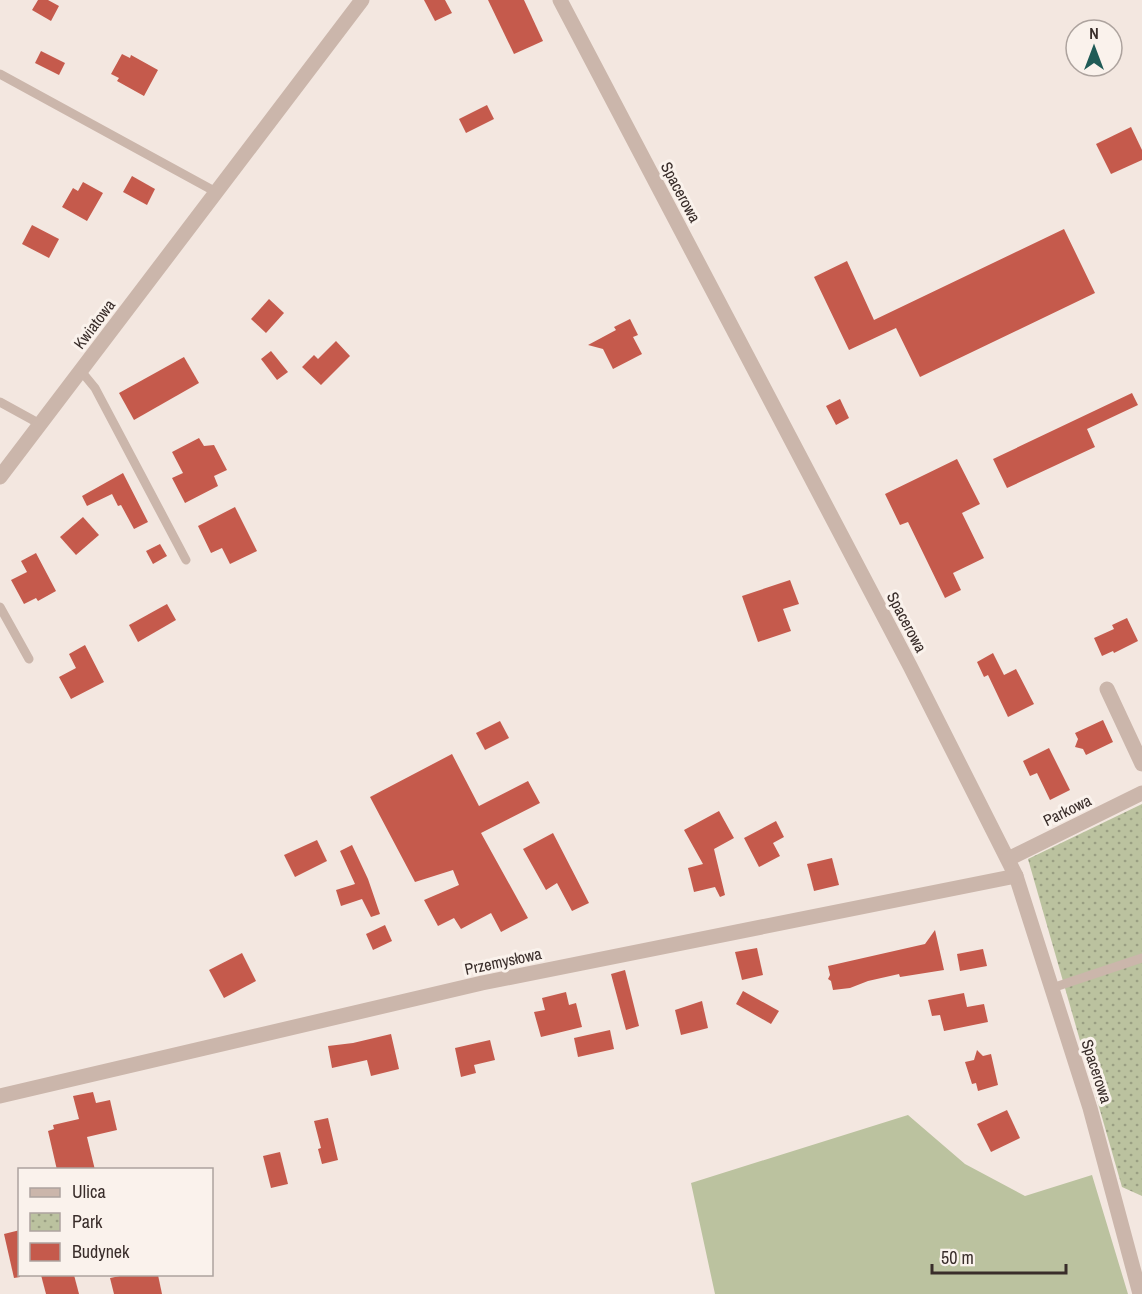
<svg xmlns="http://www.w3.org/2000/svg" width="1142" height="1294" font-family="'Archivo Narrow',sans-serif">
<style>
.grass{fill:#bbc29f}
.park{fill:url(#park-dots)}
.building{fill:#c55a4c}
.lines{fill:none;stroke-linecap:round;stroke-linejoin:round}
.service{stroke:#cbb6ab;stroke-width:9}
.minor{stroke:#cbb6ab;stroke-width:15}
.tertiary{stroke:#cbb6ab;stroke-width:15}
.labels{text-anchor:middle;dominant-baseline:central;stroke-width:6;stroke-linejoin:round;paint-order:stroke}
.street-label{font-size:16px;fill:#392d2a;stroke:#faf2ec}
</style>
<defs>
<pattern id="park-dots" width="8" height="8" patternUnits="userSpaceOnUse" patternTransform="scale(1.5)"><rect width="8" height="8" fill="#bbc29f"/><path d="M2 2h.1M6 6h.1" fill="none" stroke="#999e82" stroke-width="1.8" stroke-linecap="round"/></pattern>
</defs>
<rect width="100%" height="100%" fill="#f3e7e0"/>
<path class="grass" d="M908,1115L965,1164L1025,1196L1092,1175L1128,1294H715L691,1183Z"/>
<path class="park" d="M1142,804V1196L1122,1187L1028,859Z"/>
<g class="building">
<path d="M38,0H48L59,6L51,21L32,10Z"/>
<path d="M424,0H445L452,13L435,21Z"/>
<path d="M488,0H524L543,41L514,54Z"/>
<path d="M41,51L65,63L59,75L35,63Z"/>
<path d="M122,54L130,58L131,55L158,70L144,96L117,81L119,78L111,74Z"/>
<path d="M487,105L494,119L466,133L459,119Z"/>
<path d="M1131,127L1142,150V160L1111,174L1096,144Z"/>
<path d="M132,176L155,189L147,205L123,192Z"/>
<path d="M83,182L103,193L87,221L62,207L73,188L78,191Z"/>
<path d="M32,225L59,239L49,258L22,244Z"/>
<path d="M1064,229L1095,293L920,377L896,328L849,350L814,277L847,261L874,320Z"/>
<path d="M269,299L284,313L266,333L251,319Z"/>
<path d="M630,319L638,335L633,337L642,354L613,369L603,349L588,345L616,330L614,327Z"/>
<path d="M336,341L350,356L321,385L302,367L314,355L318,359Z"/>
<path d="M271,351L288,372L277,380L261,359Z"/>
<path d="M184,357L199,383L134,420L119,393Z"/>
<path d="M1132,393L1138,405L1087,429L1095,447L1007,488L993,459Z"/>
<path d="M840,399L849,418L836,425L826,406Z"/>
<path d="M199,438L204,446L214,445L227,470L214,476L218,486L185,503L172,478L183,473L172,452Z"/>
<path d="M957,459L980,504L962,513L984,558L953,573L961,590L945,598L908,522L900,525L885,494Z"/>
<path d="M123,473L148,522L134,529L121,505L118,506L112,494L87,506L82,496Z"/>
<path d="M235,507L257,551L230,564L222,548L211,553L198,526Z"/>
<path d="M83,517L99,535L76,555L60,537Z"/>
<path d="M160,544L167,556L153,564L146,551Z"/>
<path d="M36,553L56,591L38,601L36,598L24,604L11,580L27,572L21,561Z"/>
<path d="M790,580L799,604L783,609L791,631L758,642L742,596Z"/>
<path d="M167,604L176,620L138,642L129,625Z"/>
<path d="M1127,618L1138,641L1114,653L1113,651L1102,656L1094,638L1114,629L1112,625Z"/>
<path d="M85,645L104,682L71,699L59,677L76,668L69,654Z"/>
<path d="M993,653L1004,675L1016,669L1034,704L1008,717L988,675L984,677L977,662Z"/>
<path d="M1103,720L1113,742L1086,755L1083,749L1075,747L1078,739L1075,733Z"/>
<path d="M500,721L509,738L485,750L476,733Z"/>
<path d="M1049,748L1070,790L1050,800L1037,773L1030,776L1023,761Z"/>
<path d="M452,754L479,806L528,781L540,803L481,833L528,918L501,932L491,913L461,929L454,918L438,926L424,900L459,885L453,870L415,882L370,797Z"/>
<path d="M719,811L734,838L714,849L725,895L720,897L715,887L694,892L688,868L703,864L684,830Z"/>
<path d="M776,821L784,837L773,843L780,856L759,867L744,838Z"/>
<path d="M553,833L589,903L572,911L557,883L546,890L523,849Z"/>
<path d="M317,840L327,861L295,877L284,855Z"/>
<path d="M352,845L368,879L380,914L371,917L362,899L341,906L336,890L355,884L340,851Z"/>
<path d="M832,858L839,885L814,891L807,864Z"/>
<path d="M385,925L392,941L373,950L366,934Z"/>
<path d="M935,930L944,970L900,977L899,974L868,981L850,988L833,990L831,981L828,979L830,975L828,966L925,944Z"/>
<path d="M757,948L763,975L742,980L735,952Z"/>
<path d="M983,949L987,966L960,971L957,954Z"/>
<path d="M242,953L256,981L224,998L209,970Z"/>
<path d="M625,970L639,1026L626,1030L611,974Z"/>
<path d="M743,991L779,1011L771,1024L736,1004Z"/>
<path d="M566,992L569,1005L576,1003L582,1027L541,1037L534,1012L545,1010L542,998Z"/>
<path d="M964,993L967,1007L984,1004L988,1022L944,1031L940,1015L932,1016L928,1000Z"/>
<path d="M702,1001L708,1028L681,1035L675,1010Z"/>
<path d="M610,1030L614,1049L578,1057L574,1038Z"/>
<path d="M391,1034L399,1069L371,1076L367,1060L332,1068L328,1046L353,1043Z"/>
<path d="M490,1040L495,1060L474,1065L476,1073L461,1077L455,1048Z"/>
<path d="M977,1050L983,1056L991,1054L998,1085L978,1091L976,1083L972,1084L965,1062L974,1060Z"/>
<path d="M93,1092L96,1103L110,1100L117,1130L87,1137L95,1170H57L48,1131L54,1129L53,1125L79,1119L73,1096Z"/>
<path d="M1007,1110L1020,1138L991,1152L977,1124Z"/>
<path d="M328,1118L338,1160L322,1164L318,1149L321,1148L314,1121Z"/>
<path d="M280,1152L288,1184L271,1188L263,1156Z"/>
<path d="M20,1230V1277L14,1278L4,1234Z"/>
<path d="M41,1275H74L79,1294H46Z"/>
<path d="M125,1275H158L162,1294H114L110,1278Z"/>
</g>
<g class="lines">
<g class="service">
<path d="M0,74L216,192"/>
<path d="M81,371L95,388L186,560"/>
<path d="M0,402L40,424"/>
<path d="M0,607L29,659"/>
<path d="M1052,988L1142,958"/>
</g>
<g class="minor">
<path d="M560,0L910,666L1016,876L1090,1108L1140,1294"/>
<path d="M1107,689L1142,764"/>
<path d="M1008,859L1142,793"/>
<path d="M0,1096L482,983L1016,876"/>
</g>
<path class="tertiary" d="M0,477L362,0"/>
</g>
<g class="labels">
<g class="street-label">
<text transform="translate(681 192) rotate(62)">Spacerowa</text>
<text transform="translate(94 324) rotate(-53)">Kwiatowa</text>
<text transform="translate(907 622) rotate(62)">Spacerowa</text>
<text transform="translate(1067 810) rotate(-26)">Parkowa</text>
<text transform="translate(503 961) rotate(-12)">Przemysłowa</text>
<text transform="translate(1097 1071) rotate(72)">Spacerowa</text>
</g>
</g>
<rect x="18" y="1168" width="195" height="108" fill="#faf2ec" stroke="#ada39e" stroke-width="1.5"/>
<rect x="30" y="1188" width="30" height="9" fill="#cbb6ab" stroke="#ada39e" stroke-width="1.5"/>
<text x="72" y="1198" font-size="18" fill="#392d2a">Ulica</text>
<rect x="30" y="1213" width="30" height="18" fill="url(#park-dots)" stroke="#ada39e" stroke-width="1.5"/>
<text x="72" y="1228" font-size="18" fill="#392d2a">Park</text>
<rect x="30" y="1243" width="30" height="18" fill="#c55a4c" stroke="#ada39e" stroke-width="1.5"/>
<text x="72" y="1258" font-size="18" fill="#392d2a">Budynek</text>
<g transform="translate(1094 48)"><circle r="28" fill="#faf2ec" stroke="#ada39e" stroke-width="1.5"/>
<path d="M0-4.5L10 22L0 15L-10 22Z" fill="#205b57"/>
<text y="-9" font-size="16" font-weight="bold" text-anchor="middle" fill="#392d2a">N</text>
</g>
<path d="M932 1264v9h134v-9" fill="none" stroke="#392d2a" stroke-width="3"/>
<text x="941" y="1264" font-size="18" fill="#392d2a" stroke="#faf2ec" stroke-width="4.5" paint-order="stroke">50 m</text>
</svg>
